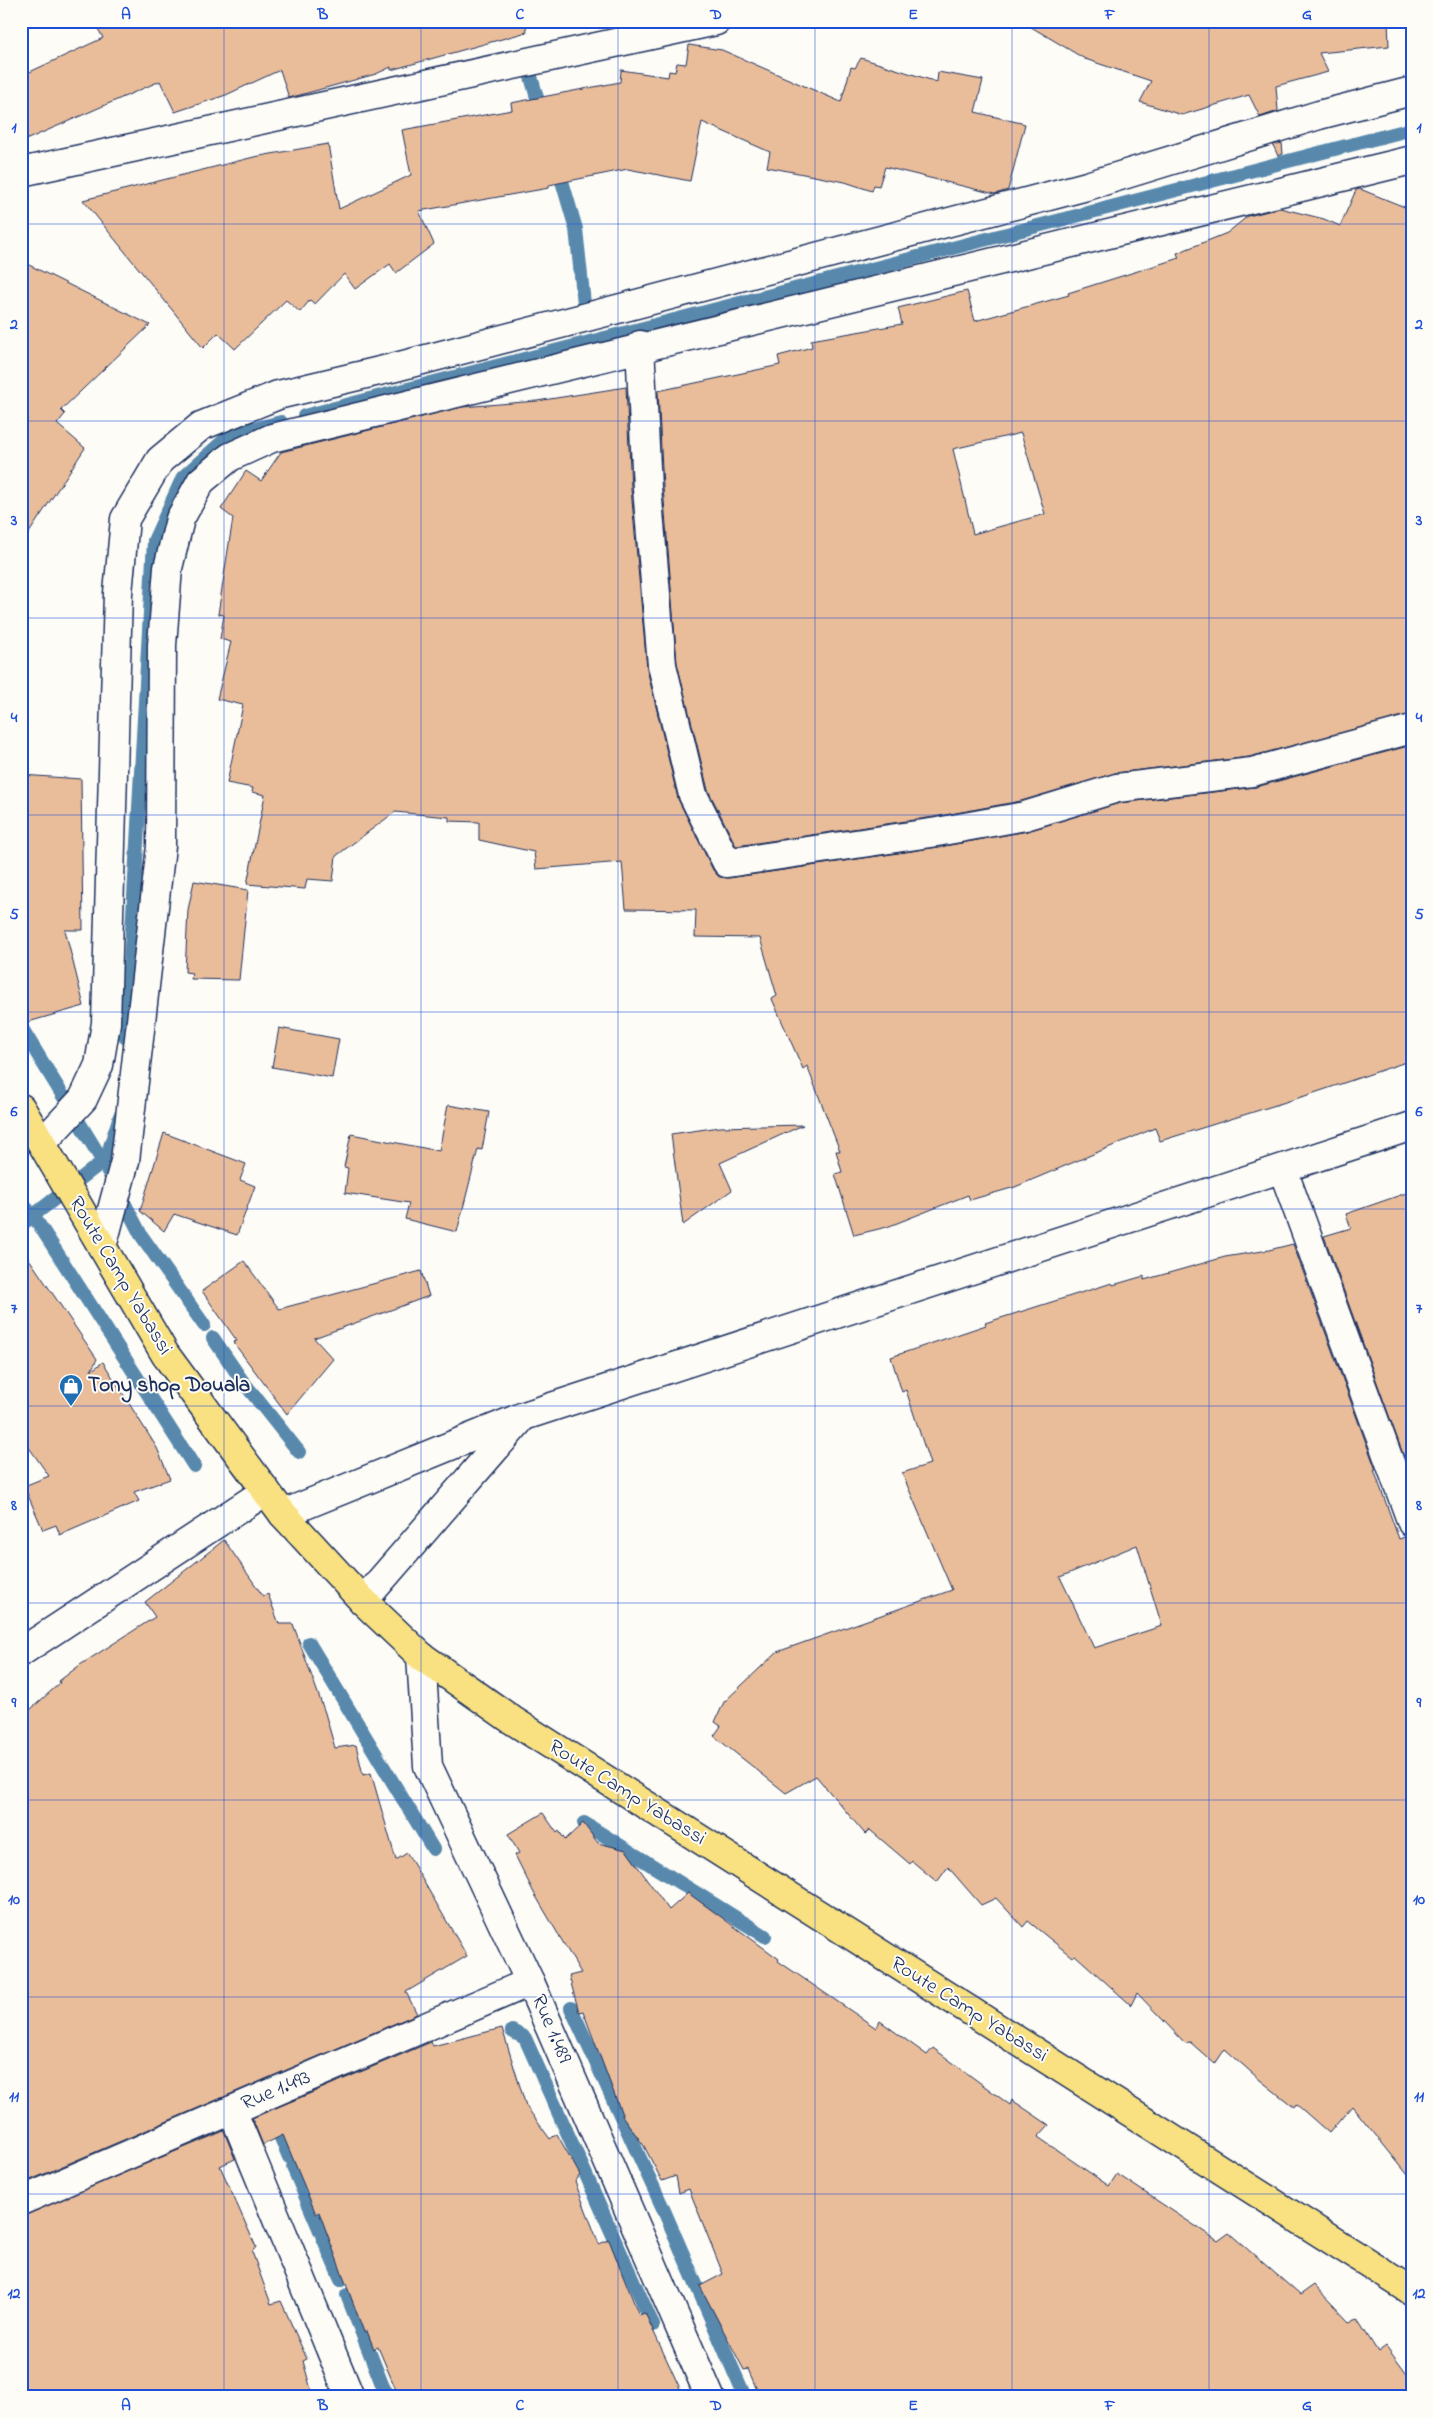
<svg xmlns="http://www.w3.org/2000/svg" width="1433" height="2418" font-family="'Indie Flower',sans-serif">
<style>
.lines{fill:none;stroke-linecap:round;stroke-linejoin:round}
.stream{stroke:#5889ad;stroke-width:14}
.building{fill:#eabd9a;stroke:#1b2f5e;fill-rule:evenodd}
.street-casing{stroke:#1b2f5e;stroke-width:31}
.primary-casing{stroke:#1b2f5e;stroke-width:31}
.street{stroke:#fdfcf7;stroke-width:28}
.primary{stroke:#f9e181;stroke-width:28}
.grid{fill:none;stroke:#1d4ed8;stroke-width:1;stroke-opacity:0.55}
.labels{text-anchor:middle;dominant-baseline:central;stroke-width:4;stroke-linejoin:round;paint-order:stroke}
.street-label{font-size:21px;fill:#1b2f5e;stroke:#fdfcf7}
.poi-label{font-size:21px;font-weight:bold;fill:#1b2f5e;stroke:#fdfcf7;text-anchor:start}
.neatline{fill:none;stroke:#1d4ed8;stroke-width:2}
.grid-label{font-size:16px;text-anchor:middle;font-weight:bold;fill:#1d4ed8}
</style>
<rect width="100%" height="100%" fill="#fdfcf7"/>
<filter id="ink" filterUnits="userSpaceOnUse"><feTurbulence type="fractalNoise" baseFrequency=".02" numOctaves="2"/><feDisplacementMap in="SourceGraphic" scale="10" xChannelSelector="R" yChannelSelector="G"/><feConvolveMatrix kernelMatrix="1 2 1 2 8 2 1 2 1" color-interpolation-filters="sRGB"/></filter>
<g filter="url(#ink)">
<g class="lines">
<g class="stream">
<path d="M527,63L542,115"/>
<path d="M557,164L576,229L586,322"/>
<path d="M304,416L1412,129"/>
<path d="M1155,800L1201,791"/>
<path d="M1042,823L1095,812"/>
<path d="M868,858L928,846"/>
<path d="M21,1027L102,1160L141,1235L204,1325"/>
<path d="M126,1038L154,541L183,477L230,435L281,422"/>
<path d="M21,1201L38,1223L194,1466"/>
<path d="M21,1225L106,1159L120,1116"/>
<path d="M213,1338L241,1379L299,1452"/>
<path d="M309,1643L433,1849"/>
<path d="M584,1823L765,1936"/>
<path d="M571,2008L662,2206L745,2397"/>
<path d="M512,2031L525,2038L653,2325"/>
<path d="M281,2124L276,2126L289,2157"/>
<path d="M293,2167L341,2280"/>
<path d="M347,2295L387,2397"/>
</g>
</g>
<g class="building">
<path d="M94,21H525L527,32L391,70V67L376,74L289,98L280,70L226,95L175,112L160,81L21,142V76L103,38Z"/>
<path d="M1021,21H1388L1389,46L1319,53L1328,72L1276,86L1278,111L1260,117L1249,95L1182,115L1140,102L1151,81L1085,59Z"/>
<path d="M689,45L722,50L841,102L851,67L855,68L861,58L937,82L938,72L983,80L975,112L1025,124L1008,190L995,194L885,167L879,186L874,185L872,191L845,182L767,167L770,152L702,122L690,181L628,169L549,185V188L419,211L434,244L396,273L390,264L355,289L344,274L315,304L310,300L300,312L286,300L235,349L218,333L203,348L83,200L254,157L328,144L339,209L411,175L402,130L512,110L511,103L620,82L621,70L668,77L669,71L675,72L677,63L686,64Z"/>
<path d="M1282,143L1283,154L1278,156L1273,145Z"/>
<path d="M1360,189L1412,210V667L1405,670L1412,714L1249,757L1115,773L1021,801L934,817L736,846L708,790L677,663L663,487L658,391L780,365L778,356L812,347L811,340L902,324L898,308L967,291L975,321L1069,295L1068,293L1179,258L1177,253L1227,233L1248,216L1280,208L1324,219L1340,226L1356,190ZM1021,433L1045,514L973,534L953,449Z"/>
<path d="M21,261L150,325L61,410L65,414L57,424L85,448L21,545Z"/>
<path d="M626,387L631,489L647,669L678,799L713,870L719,877L729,878L939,847L1028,831L1120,803L1256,787L1412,745V1060L1308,1095L1160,1141L1155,1128L1015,1187L970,1200L968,1195L887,1227L854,1235L835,1174L842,1172L836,1151H840L807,1066L803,1069L772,999L777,996L760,938L695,937L696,910L626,909L622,862L536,869L534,852L479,840V822L449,821V817L395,812L336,856L333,881L307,879L305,889L247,884L265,795L252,792L253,788L227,783L243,705L217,699L231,642L220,639L224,615L218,614L233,518L221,509L246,471L261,481L281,452L462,407L537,401Z"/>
<path d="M21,775L81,779L83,930H65L84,1006L21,1024Z"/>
<path d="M194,881L248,890L239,980L191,979L192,973L185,972L188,910Z"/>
<path d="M279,1028L339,1039L332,1078L272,1067Z"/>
<path d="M448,1105L489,1112L482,1150L478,1149L457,1232L405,1219L409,1203L345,1193L348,1168L344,1167L351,1134L439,1151Z"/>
<path d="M803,1125L720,1163L732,1190L683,1225L671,1134L720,1127Z"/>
<path d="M164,1133L246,1164L240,1180L255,1186L237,1235L174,1214L164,1231L140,1211Z"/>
<path d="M1412,1191V1453L1404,1457L1324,1236L1351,1228L1346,1214Z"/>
<path d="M1293,1244L1376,1470H1374L1399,1539L1405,1537L1412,1538V2180L1352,2106L1329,2133L1296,2104L1294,2107L1260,2080L1225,2049L1215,2064L1190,2042L1185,2043L1137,1993L1131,2005L1075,1955L1072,1957L1028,1921L1023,1927L996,1898L981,1905L948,1867L937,1882L912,1861L910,1864L870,1830L865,1834L816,1776L786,1793L714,1736L721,1726L715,1722L724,1702L777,1652L952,1590L902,1473L930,1464L906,1390L902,1392L891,1357L986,1325L985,1323L1112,1283L1113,1285L1144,1276V1280L1225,1257L1269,1250ZM1137,1545L1162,1626L1094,1648L1060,1577Z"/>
<path d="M21,1247L97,1359L91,1371L103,1362L157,1448L170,1479L134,1492L139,1501L60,1535L56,1525L43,1530L24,1486L49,1476L21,1436Z"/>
<path d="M244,1261L279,1309L421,1271L429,1296L314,1338L333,1359L287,1414L233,1342L237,1341L202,1291Z"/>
<path d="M224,1540L263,1596L268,1594L279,1624H293L325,1713L335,1748L356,1745L363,1775L371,1773L396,1860L407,1853L467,1956L406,1992L417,2014L21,2184V1718L60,1683L59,1681L80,1665L155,1617L145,1602Z"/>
<path d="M543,1813L557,1833L559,1831L565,1840L583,1823L598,1843L626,1850L669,1910L688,1893L779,1959L778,1961L876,2028L880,2021L927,2055L933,2048L1010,2105L1012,2100L1049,2125L1038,2137L1109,2186L1117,2174L1218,2241L1229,2233L1300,2295L1314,2285L1349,2322L1357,2319L1378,2352L1386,2346L1412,2381V2397H760L748,2369L744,2370L700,2286L723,2274L689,2189L679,2193L676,2176L662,2181L644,2146L623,2117L583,2011L579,2012L569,1976L581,1973L534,1893L515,1855L519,1853L508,1834Z"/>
<path d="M502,2028L526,2106L550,2139L557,2134L580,2175L575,2182L599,2244L609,2240L639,2315L645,2313L684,2397H399L378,2347L374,2349L367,2331L364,2332L319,2212L316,2214L283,2135L263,2145L252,2118L431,2042L433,2046Z"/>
<path d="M224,2131L235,2159L220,2166L256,2247L252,2252L271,2304L281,2301L307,2359L303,2361L313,2397H21V2216Z"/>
</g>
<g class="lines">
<g class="street-casing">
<g id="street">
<path d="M21,172L716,21"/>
<path d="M640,345L647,488L662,665L693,795L727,863L937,832L1025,816L1117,788L1252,772L1412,729"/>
<path d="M42,1143L83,1099L99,1065L106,1023L118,593L125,519L160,460L201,426L278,395L392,368L1087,186L1319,115L1412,91"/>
<path d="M1283,1170L1412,1523"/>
<path d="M102,1247L125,1161L161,846L162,645L168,568L180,519L201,481L230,457L272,438C651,342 1032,253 1412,160"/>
<path d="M283,1514L524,1416L1412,1126"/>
<path d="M363,1601L519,1421"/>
<path d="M21,1652L266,1491"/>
<path d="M421,1656L428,1766L530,1982L710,2397"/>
<path d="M232,2110L350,2397"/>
<path d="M21,2201L530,1982"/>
</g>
</g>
<g class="primary-casing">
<path id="primary" d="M21,1108L165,1354L283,1514L363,1601L421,1656L512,1720L1412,2291"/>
</g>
<use href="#street" class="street"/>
<use href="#primary" class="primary"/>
</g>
</g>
<path class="grid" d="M224,21V2397M421,21V2397M618,21V2397M815,21V2397M1012,21V2397M1209,21V2397M21,224H1412M21,421H1412M21,618H1412M21,815H1412M21,1012H1412M21,1209H1412M21,1406H1412M21,1603H1412M21,1800H1412M21,1997H1412M21,2194H1412"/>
<defs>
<g id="shop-pin" transform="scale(1.25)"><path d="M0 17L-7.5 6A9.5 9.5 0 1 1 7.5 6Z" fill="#1f6fb2" stroke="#fdfcf7"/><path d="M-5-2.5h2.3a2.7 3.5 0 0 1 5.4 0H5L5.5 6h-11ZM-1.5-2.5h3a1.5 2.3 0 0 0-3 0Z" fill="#fff"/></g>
</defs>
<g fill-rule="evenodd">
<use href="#shop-pin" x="71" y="1386"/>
</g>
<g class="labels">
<g class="street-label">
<text transform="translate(120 1276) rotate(59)">Route Camp Yabassi</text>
<text transform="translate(627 1793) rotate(32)">Route Camp Yabassi</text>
<text transform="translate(969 2010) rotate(32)">Route Camp Yabassi</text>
<text transform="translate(551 2029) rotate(67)">Rue 1.489</text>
<text transform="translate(276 2091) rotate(-23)">Rue 1.493</text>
</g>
<g class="poi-label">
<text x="88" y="1386">Tony shop Douala</text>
</g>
</g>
<rect width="1433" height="2418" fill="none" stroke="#fdfcf7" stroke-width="55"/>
<rect x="28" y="28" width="1378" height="2362" class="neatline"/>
<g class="grid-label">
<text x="126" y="19">A</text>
<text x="323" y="19">B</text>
<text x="520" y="19">C</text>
<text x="716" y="19">D</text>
<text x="913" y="19">E</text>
<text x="1110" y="19">F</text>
<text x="1307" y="19">G</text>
<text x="14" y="132">1</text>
<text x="1419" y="132">1</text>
<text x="14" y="329">2</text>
<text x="1419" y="329">2</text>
<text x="14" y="525">3</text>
<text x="1419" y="525">3</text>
<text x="14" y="722">4</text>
<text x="1419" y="722">4</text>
<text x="14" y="919">5</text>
<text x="1419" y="919">5</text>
<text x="14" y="1116">6</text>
<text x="1419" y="1116">6</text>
<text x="14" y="1313">7</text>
<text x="1419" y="1313">7</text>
<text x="14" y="1510">8</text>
<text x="1419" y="1510">8</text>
<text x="14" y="1707">9</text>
<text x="1419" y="1707">9</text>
<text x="14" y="1904">10</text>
<text x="1419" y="1904">10</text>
<text x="14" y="2101">11</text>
<text x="1419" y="2101">11</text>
<text x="14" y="2298">12</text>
<text x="1419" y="2298">12</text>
<text x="126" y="2410">A</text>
<text x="323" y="2410">B</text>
<text x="520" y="2410">C</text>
<text x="716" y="2410">D</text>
<text x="913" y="2410">E</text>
<text x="1110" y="2410">F</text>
<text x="1307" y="2410">G</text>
</g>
</svg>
